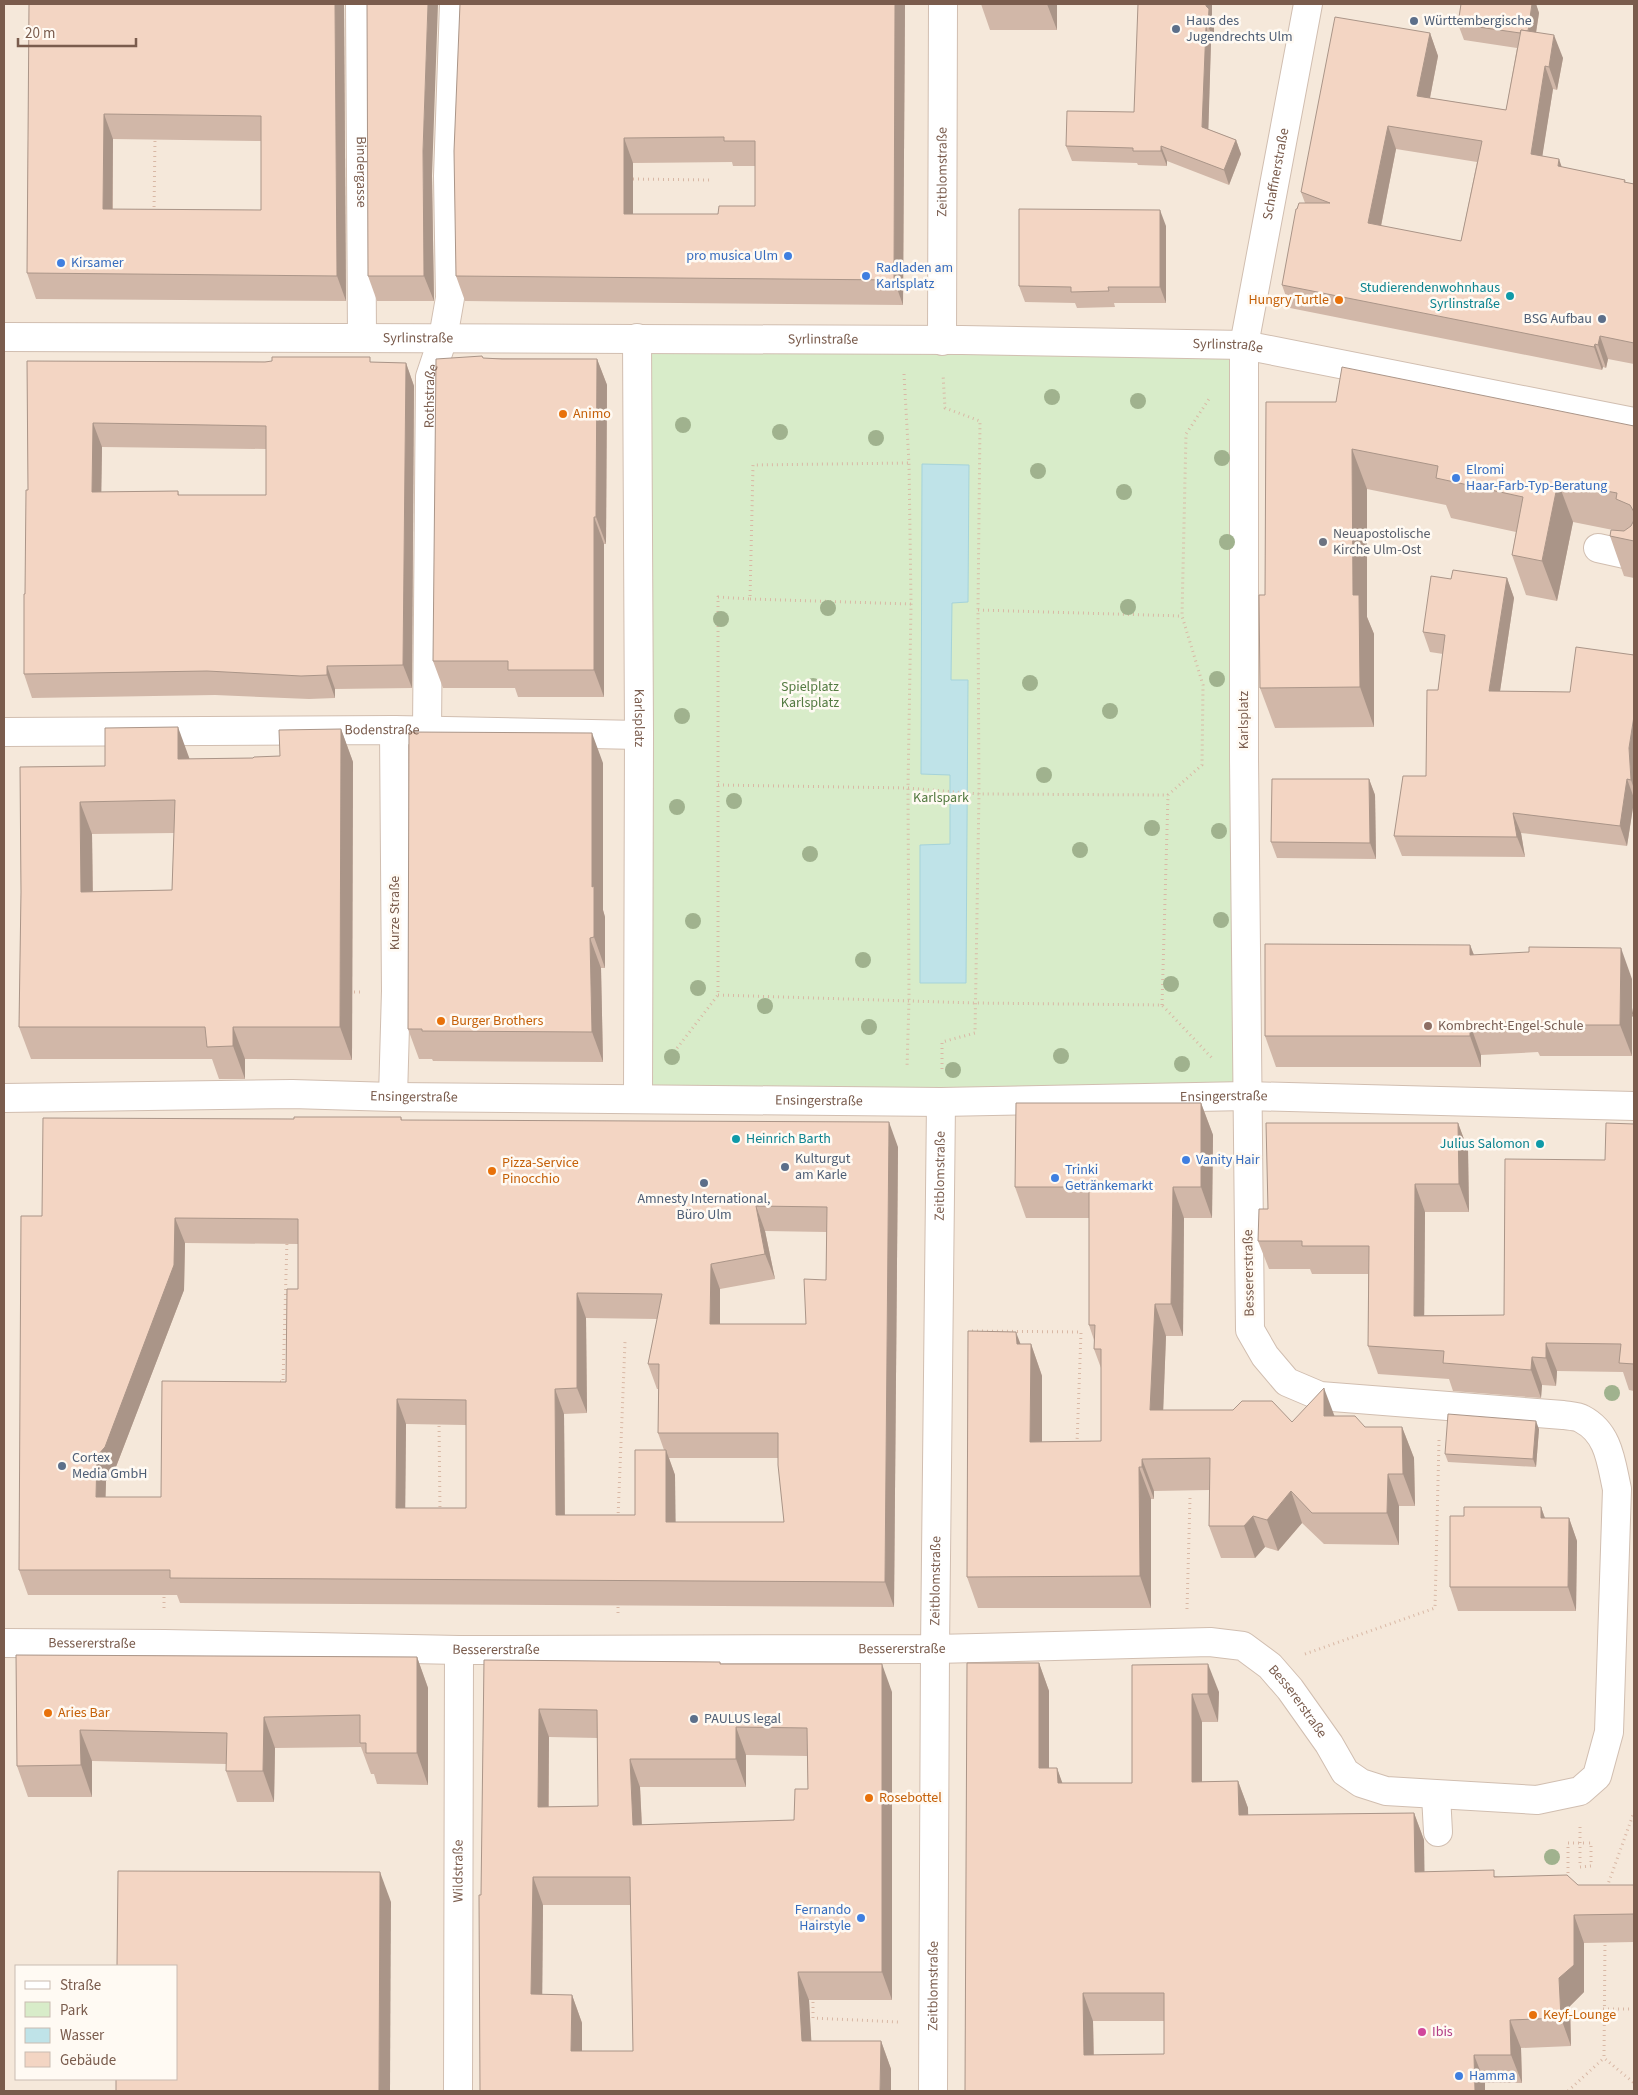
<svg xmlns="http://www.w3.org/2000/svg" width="1638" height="2095" font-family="'Source Sans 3',sans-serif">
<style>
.residential{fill:#f5e8da;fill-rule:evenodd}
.green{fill:#d8ecc9}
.water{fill:#bfe3e8;stroke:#a5d3da}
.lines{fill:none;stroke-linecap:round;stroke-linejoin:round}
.minor-casing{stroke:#d1beb0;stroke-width:30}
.path{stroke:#d9b8a5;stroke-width:3;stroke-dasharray:1 4;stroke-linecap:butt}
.minor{stroke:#fff;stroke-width:28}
.path-bridge{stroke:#d9b8a5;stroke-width:3;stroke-dasharray:1 4;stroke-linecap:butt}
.tree{fill:#a0b28e}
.wall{fill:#d1b7a8;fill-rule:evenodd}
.shaded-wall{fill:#aa9588}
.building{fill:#f3d5c3;stroke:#aa9588;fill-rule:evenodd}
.service-dot{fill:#5c6f8a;stroke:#fffaf3;stroke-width:2}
.shop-dot{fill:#3f7fe0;stroke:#fffaf3;stroke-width:2}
.culture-dot{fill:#0f9aa8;stroke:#fffaf3;stroke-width:2}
.food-dot{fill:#e8710a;stroke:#fffaf3;stroke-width:2}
.worship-dot{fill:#6b7280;stroke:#fffaf3;stroke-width:2}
.education-dot{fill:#8d6e63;stroke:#fffaf3;stroke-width:2}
.hotel-dot{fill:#d1479c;stroke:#fffaf3;stroke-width:2}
.labels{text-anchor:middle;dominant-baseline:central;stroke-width:5;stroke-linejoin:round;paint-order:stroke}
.service-label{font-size:14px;fill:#4e5e75;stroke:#fffaf3;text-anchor:start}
.street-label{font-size:14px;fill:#7a5c4d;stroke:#fffaf3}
.shop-label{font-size:14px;fill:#366cbe;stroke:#fffaf3;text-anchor:start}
.culture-label{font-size:14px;fill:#0d838f;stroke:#fffaf3;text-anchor:end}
.food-label{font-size:14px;fill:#c56008;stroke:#fffaf3;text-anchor:start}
.worship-label{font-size:14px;fill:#5b616d;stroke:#fffaf3;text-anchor:start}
.park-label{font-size:14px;fill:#537a41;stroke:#fffaf3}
.education-label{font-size:14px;fill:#785e54;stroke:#fffaf3;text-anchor:start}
.hotel-label{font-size:14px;fill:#b23c85;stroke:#fffaf3;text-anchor:start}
</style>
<rect width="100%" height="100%" fill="#fdf6ec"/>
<path class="residential" d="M4,4H1634V2091H4ZM16,1966H176V2079H16Z"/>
<path class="green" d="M637,338L1244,345L1247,1096L638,1098Z"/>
<path class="water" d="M922,464L969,465L968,602L952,603L951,680H968L966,983H920V845L950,844V775L921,774Z"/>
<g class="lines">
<g class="minor-casing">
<g id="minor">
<path id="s1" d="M360,4L362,338"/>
<path id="s2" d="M4,337L962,340L1244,345L1634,422"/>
<path id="s3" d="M637,338L639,735L638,1098"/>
<path id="s4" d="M942,341L943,4"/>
<path d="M1598,548L1634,556"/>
<path id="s5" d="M427,731L430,377L443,338L450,298L448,176L454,4"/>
<path id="s6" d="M4,732L394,730L639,735"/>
<path d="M393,1097L396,991L394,730"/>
<path id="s7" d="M4,1098L292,1094L393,1097L941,1102L1247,1096L1634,1106"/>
<path id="s8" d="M4,1643L165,1644L459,1650L935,1649L1210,1642L1243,1646L1270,1666L1290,1689L1329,1744L1345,1772L1361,1783L1386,1791L1537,1800L1580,1791L1597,1776L1609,1732L1617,1489C1611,1462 1609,1433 1582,1419C1577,1416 1569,1416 1563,1415L1320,1396L1287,1382L1265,1356L1250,1330L1244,759V345L1308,4"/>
<path d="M1436,1795L1438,1832"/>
<path id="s9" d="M458,2091L459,1650"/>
<path id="s10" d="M933,2091L935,1649L941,1102"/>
</g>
</g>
<g class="path">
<path d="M633,179L709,180"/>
<path d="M154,212L155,138"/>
<path d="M904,374L909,463L911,604L908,788L909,1001L907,1068"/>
<path d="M750,599L911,604"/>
<path d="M978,610L1182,616"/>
<path d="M718,785L908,788L979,794L1168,795"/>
<path d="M349,992H362"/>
<path d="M718,995L975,1003L1162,1005L1212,1058"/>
<path d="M1162,1005L1168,795L1202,765L1203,685L1182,616L1186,434L1209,399"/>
<path d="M674,1052L718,995V597L750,599L753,465L909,463"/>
<path d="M942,1069V1042L975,1033L979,794L978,610L980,421L945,408L943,374"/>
<path d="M972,1331L1081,1332L1077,1444"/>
<path d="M280,1382H283L287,1240"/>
<path d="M439,1421L440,1513"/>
<path d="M618,1518L625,1342"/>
<path d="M164,1592V1611"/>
<path d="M618,1602V1616"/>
<path d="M1187,1609L1190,1498"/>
<path d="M1305,1654L1435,1608L1439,1440"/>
<path d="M1580,1827V1867L1591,1866V1843H1586"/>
<path d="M1568,1878V1843H1573"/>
<path d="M1607,1887L1634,1812"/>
<path d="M1605,1940L1604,2058L1634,2083"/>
<path d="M813,1997V2018L898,2022"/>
<path d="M1603,2009H1634"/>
<path d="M1568,2091L1604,2058"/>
</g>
<use href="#minor" class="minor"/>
<path class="path-bridge" d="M1573,1843H1586"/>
</g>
<g class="tree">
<circle cx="1052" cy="397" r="8"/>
<circle cx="1138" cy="401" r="8"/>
<circle cx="683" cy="425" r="8"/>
<circle cx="780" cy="432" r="8"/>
<circle cx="876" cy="438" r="8"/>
<circle cx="1222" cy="458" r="8"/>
<circle cx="1038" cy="471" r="8"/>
<circle cx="1124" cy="492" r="8"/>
<circle cx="1227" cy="542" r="8"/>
<circle cx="1128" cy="607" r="8"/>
<circle cx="828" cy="608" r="8"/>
<circle cx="721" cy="619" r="8"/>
<circle cx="1217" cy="679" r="8"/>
<circle cx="1030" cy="683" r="8"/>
<circle cx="813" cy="686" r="8"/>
<circle cx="1110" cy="711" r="8"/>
<circle cx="682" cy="716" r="8"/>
<circle cx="1044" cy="775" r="8"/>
<circle cx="734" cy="801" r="8"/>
<circle cx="677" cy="807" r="8"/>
<circle cx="1152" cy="828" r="8"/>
<circle cx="1219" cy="831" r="8"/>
<circle cx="1080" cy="850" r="8"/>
<circle cx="810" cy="854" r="8"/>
<circle cx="1221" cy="920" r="8"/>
<circle cx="693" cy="921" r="8"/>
<circle cx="863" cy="960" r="8"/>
<circle cx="1171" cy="984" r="8"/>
<circle cx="698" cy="988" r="8"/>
<circle cx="765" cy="1006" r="8"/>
<circle cx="869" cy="1027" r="8"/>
<circle cx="1061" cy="1056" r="8"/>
<circle cx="672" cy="1057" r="8"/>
<circle cx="1182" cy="1064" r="8"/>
<circle cx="953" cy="1070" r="8"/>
<circle cx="1612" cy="1393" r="8"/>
<circle cx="1552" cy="1857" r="8"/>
</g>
<g class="wall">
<path d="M29,4H344L346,301L36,299L27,273ZM113,139L261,141V210L113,209Z"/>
<path d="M460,4H905L903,305L465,301L456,276ZM732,162L733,166H755V206L718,214H633V163Z"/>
<path d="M981,4H1057V30H990Z"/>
<path d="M1212,4V16L1214,24V40L1211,42L1208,129L1236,140L1241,154L1229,185L1167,161V166L1138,165L1137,163L1072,161L1066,146L1134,112Z"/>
<path d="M1461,4H1536L1539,13L1536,33L1563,58L1557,90L1553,89L1542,156L1562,167L1625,180L1626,183L1634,184V364L1608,359L1606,368L1603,367L1602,370L1290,308L1282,285L1297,209L1305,203L1301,192L1430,33L1438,56L1430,98L1506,110L1517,48L1464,40L1458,24ZM1396,149L1477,162L1461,241L1381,226Z"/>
<path d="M432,176L434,301H377L368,276Z"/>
<path d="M1166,226V303H1114L1115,307L1077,308L1075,303L1025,302L1019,286Z"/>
<path d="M483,358L597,359L607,385L606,544H604V697H518L515,688H443L433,661Z"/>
<path d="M27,361L372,362L406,363L414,386L412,688L335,689V698L309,699L215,695L32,698L24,674L28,490ZM102,447L266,449V495H179L178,491L101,492Z"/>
<path d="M1266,402L1634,426V578L1624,576L1610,536L1618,531L1573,522L1557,601L1526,595L1512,555L1516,532L1451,518L1446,505L1367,489V617L1374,634V727L1275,728L1260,688L1265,595Z"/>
<path d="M1507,578L1514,598L1500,691L1570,692L1634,655V801L1627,846L1521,833L1525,857L1402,856L1394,836L1426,776L1438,690L1443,654L1430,652L1423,632L1451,579Z"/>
<path d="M341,729L353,762L352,1060L245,1059V1079H219L212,1059H31L19,1027L21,892L20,767L105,766L190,759L253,758L280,756ZM174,833L172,890L93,891L92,834Z"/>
<path d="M603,763V910L605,917V968H601L603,1062L433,1061L432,1059H419L408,1029Z"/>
<path d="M1369,779L1375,795L1376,859L1277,858L1271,842Z"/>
<path d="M1470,945L1474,955L1632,979V1056H1540L1538,1052L1481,1055V1067H1276L1265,1036Z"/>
<path d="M1201,1103L1213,1135L1212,1218H1184L1183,1336H1166L1163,1410L1292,1422L1334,1416L1365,1427H1402L1414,1458L1415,1506H1399V1545L1324,1544L1302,1523L1278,1551L1265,1547L1255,1558H1221L1209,1526V1490L1154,1491V1499H1151V1608H978L967,1577L1021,1344H1031L1042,1376V1442L1101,1441V1368L1094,1349V1340L1089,1325V1218H1026L1015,1187Z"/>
<path d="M401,1117L402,1120L898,1147L894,1607L180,1603L177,1595H28L19,1570L42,1216L294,1119ZM765,1231L827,1232L826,1280L806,1324H720V1289L775,1279ZM185,1243L298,1244V1289L286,1382L161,1497H105L106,1481L114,1472L184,1290ZM586,1318L657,1319L648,1364L657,1389H658V1433L664,1450L635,1515H565L564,1414L587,1413ZM406,1424L466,1425V1508H405ZM669,1458H778L784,1522H675V1475Z"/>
<path d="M1458,1123L1468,1150L1469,1212H1425L1424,1315H1504L1605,1160L1634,1124V1391L1629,1390L1623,1372L1557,1371L1556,1386L1542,1385L1541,1398L1453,1391L1449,1379L1378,1374L1368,1346V1274H1312L1310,1269H1269L1258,1241L1268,1209Z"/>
<path d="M1539,1429L1536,1467L1448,1462L1445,1454Z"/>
<path d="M1541,1507L1545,1518H1569L1577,1541L1576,1611H1458L1450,1587L1464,1516Z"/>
<path d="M16,1655L417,1657L428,1688V1785L377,1784L374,1774H371L361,1747L275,1748L274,1802H237L226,1771V1764L92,1761V1797H28L17,1766Z"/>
<path d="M484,1660L720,1662L721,1664L892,1692V2000H809L811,2041H881L891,2069L480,2091ZM549,1737L598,1738V1806L549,1807ZM746,1755L807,1756L808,1789L794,1820L642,1825L640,1787H746ZM543,1905H631L633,2051H582V2023L572,1995H542Z"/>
<path d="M1039,1663L1049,1691V1768H1057L1062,1783H1132V1665L1219,1692L1218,1722H1202V1782L1238,1781L1248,1808V1815L1414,1813L1424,1840V1872L1496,1876L1578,1885H1634V1942L1584,1943V1992L1570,2006L1571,2046L1521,2048L1522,2083H1485V2091H965ZM1093,2021H1164V2054L1094,2055Z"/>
</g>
<g class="shaded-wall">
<path d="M335,4H344L346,301L337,276Z"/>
<path d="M428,4H438L432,176L434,301L424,276L423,151Z"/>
<path d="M895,4H905L903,305L894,280Z"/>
<path d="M1047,4H1057V30Z"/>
<path d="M1206,4H1212V16L1214,24V40L1208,26Z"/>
<path d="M1532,4H1536L1539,13L1533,51L1528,35Z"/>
<path d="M1206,27L1211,42L1208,142L1202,127Z"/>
<path d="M1430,33L1438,56L1426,118L1417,96Z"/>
<path d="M1554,35L1563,58L1557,90L1549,67Z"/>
<path d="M1545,66L1553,89L1539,177L1531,154Z"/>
<path d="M104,114L113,139L112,234L103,209Z"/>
<path d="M1388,126L1396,149L1377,246L1368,223Z"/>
<path d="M624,138L633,163V239L624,214Z"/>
<path d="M1236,140L1241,154L1229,185L1224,170Z"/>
<path d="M1161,146L1167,161V166L1161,151Z"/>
<path d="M1559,159L1567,182L1558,166Z"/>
<path d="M1160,210L1166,226V303L1160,287Z"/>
<path d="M1600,336L1608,359L1606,368L1598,345Z"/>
<path d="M1595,344L1603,367L1602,370L1594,347Z"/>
<path d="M597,359L607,385L606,544L596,517Z"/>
<path d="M406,363L414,386L412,688L403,665Z"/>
<path d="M93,423L102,447L101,515L92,492Z"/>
<path d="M1352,449L1367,489V617L1374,634V727L1360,687L1353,595Z"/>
<path d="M1558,482L1573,522L1557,601L1542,561Z"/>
<path d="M594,517L604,544V697L594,670Z"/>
<path d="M1507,578L1514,598L1497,711L1489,691Z"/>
<path d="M327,666L335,689V698L327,675Z"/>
<path d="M1634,716V789L1631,780L1629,748Z"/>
<path d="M178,727L190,760L178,759Z"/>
<path d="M341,729L353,762L352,1060L340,1027Z"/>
<path d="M592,733L603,763V910L605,917V968L594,937L592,887Z"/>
<path d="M1369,779L1375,795L1376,859L1370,843Z"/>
<path d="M1627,779L1634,798V801L1627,846L1620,826Z"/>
<path d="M80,802L92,834L93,924L81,892Z"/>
<path d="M1513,813L1521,833L1525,857L1517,837Z"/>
<path d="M590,938L601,968L603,1062L592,1032Z"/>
<path d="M1470,945L1482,976L1470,955Z"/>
<path d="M1621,948L1632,979V1056L1620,1025Z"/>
<path d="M1470,1024L1481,1055V1067L1470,1036Z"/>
<path d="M233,1027L245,1059V1079L233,1046Z"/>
<path d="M1201,1103L1213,1135L1212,1218L1201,1187Z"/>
<path d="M889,1122L898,1147L894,1607L885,1582Z"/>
<path d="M1458,1123L1468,1150L1469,1212L1459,1184Z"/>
<path d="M1415,1184L1425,1212L1424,1343L1414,1316Z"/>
<path d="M1173,1187L1184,1218L1183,1336L1171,1304Z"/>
<path d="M756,1206L765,1231L775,1279L765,1254Z"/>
<path d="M175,1218L185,1243L184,1290L114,1472L106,1481L105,1522L96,1497L97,1456Z"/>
<path d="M711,1264L720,1289V1349L710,1324Z"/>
<path d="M577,1293L586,1318L587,1413L577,1388Z"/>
<path d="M1155,1304L1166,1336L1162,1442L1150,1410Z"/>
<path d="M1016,1332L1028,1364L1017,1344Z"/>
<path d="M1546,1343L1557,1371L1556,1386L1546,1358Z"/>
<path d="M1031,1344L1042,1376V1473L1030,1442Z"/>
<path d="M1532,1357L1542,1385L1541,1398L1531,1370Z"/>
<path d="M1324,1388L1336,1420L1324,1416Z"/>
<path d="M555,1389L564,1414L565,1540L556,1515Z"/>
<path d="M397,1399L406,1424L405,1533L396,1508Z"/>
<path d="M1536,1421L1539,1429L1536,1467L1533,1459Z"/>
<path d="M1402,1427L1414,1458L1415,1506L1403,1474Z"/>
<path d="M666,1450L675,1475L676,1547L666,1522Z"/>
<path d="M1142,1459L1154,1491V1499L1142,1467Z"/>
<path d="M1139,1467L1151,1499V1608L1140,1576Z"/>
<path d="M1388,1474L1399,1506V1545L1387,1513Z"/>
<path d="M1291,1491L1302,1523L1278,1551L1267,1520Z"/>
<path d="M1541,1507L1549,1530L1541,1518Z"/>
<path d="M1253,1516L1265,1547L1255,1558L1244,1526Z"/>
<path d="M1569,1518L1577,1541L1576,1611L1568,1587Z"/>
<path d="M417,1657L428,1688V1785L417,1753Z"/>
<path d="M1039,1663L1049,1691V1796L1039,1768Z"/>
<path d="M882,1664L892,1692V2000L882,1972Z"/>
<path d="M1208,1664L1219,1692L1218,1722L1208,1694Z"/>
<path d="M1192,1694L1202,1722V1810L1192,1782Z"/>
<path d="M539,1709L549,1737L548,1835L538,1807Z"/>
<path d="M264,1717L275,1748L274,1802L263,1771Z"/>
<path d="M736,1727L746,1755V1787L736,1759Z"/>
<path d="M80,1730L92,1761V1797L81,1765Z"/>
<path d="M630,1759L640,1787L643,1853L633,1825Z"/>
<path d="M1057,1768L1067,1796L1058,1783Z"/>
<path d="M1238,1781L1248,1808L1249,1843L1239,1815Z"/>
<path d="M1414,1813L1424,1840L1425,1900L1415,1872Z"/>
<path d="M380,1872L391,1902L390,2091H379Z"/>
<path d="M533,1877L543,1905L542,2023L531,1994Z"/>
<path d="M1574,1915L1584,1943V1992L1570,2006L1571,2046L1561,2018L1559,1978Z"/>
<path d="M798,1972L809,2000L813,2069L802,2041Z"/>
<path d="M1083,1993L1093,2021L1094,2083L1084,2055Z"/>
<path d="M572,1995L582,2023V2079L571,2051Z"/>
<path d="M1510,2020L1521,2048L1522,2083L1511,2055Z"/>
<path d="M881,2041L891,2069V2091H880Z"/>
<path d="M1474,2055L1485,2083V2091H1475Z"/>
</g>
<g class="building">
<path d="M29,4H335L337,276L27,273ZM104,114L261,116V210L103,209Z"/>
<path d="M367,4H428L423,151L424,276H368Z"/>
<path d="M460,4H895L894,280L456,276L454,151ZM724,137V141H755V206H719L718,214H624V138Z"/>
<path d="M1138,4H1206V6L1209,9L1208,26L1206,27L1202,127L1236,140L1224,170L1161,146V151H1133V148L1066,146L1067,111L1134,112Z"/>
<path d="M1461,4H1532L1528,31L1521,30L1520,33L1458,24Z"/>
<path d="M1335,17L1430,33L1417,96L1506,110L1521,30L1554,35L1549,67L1545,66L1531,154L1559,159L1558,166L1625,180L1624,182L1634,184V343L1600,336L1598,345L1595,344L1594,347L1282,285L1296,209H1297L1299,203H1330L1301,192ZM1388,126L1482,141L1461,241L1368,223Z"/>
<path d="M1019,209L1160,210V287H1108L1109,291L1071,292V287L1019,286Z"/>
<path d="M482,356L483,358L502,359H597L596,517H594V670H508V661H433L436,359Z"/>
<path d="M272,357H370V362L406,363L403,665L327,666V675L301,676L207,671L24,674V594H25L26,490H28L27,361L265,362L272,361ZM93,423L266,426V495H178V491L92,492Z"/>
<path d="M1342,367L1634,426V512L1630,505L1616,499L1617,493L1558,482L1542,561L1512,555L1523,497L1436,478L1438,466L1352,449L1353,595H1359L1360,687L1260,688L1259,595H1265L1266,402H1336Z"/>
<path d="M1634,520V541L1610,536L1611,530L1624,531L1631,526Z"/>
<path d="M1453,570L1507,578L1489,691L1570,692L1576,647L1634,655V716L1629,748L1631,780L1627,779L1620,826L1513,813L1517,837L1394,836L1403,776H1426L1427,690H1438L1445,635L1423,632L1431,576L1451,579Z"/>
<path d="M178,727V759L253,758L254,757L280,756L279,730L341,729L340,1027H233V1046L207,1047L205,1027H19L21,892L20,767L105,766V728ZM175,800L172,890L81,892L80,802Z"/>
<path d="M409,732L592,733V887L594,886V937L590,938L592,1032L422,1031V1029H408Z"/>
<path d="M1272,779H1369L1370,843L1271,842Z"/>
<path d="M1265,944L1470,945V955L1529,952V947L1621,948L1620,1025H1528V1021L1470,1024V1036H1265Z"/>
<path d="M1634,1005V1016H1632Z"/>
<path d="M1016,1103H1201V1187H1173L1171,1304H1155L1150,1410H1233L1242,1401H1272L1292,1422L1324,1388V1416H1355L1365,1427H1402L1403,1474H1388L1387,1513H1312L1291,1491L1267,1520L1253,1516L1244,1526H1209L1210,1458L1142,1459V1467H1139L1140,1576L967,1577L968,1331L1016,1332L1017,1344H1031L1030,1442L1101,1441V1349H1094L1095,1325H1089V1187H1015Z"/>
<path d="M294,1117H401V1120L889,1122L885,1582L170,1578V1570H19L21,1216H42L43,1118L294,1119ZM756,1206L827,1207L826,1280L804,1279L806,1324H710L711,1264L765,1254ZM175,1218L298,1219V1289H287L286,1382L162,1381L161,1497H96L97,1456L105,1447L174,1265ZM577,1293L662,1294L648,1364H659L658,1433H778V1465L784,1522H666V1450H635V1515H556L555,1389L577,1388ZM397,1399L466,1400V1508H396Z"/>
<path d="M1266,1123H1458L1459,1184H1415L1414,1316L1504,1315L1505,1159L1605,1160L1606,1123L1634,1124V1364L1619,1363L1621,1344L1546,1343V1358L1532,1357L1531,1370L1443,1363L1444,1351L1368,1346L1369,1246H1302V1241H1258L1259,1209H1268Z"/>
<path d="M1448,1414L1536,1421L1533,1459L1445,1454Z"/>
<path d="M1464,1507H1541V1518H1569L1568,1587H1450V1516H1464Z"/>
<path d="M16,1655L417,1657V1753H366V1743H360V1715L264,1717L263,1771H226L227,1733L80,1730L81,1765L17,1766Z"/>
<path d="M484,1660L720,1662V1664H882V1972H798L802,2041H881L880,2091H480L479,1895H481ZM539,1709L597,1710L598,1806L538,1807ZM736,1727L807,1728L808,1789H795L794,1820L633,1825L630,1759H736ZM533,1877H630L633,2051H571L572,1995L531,1994Z"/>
<path d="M967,1663H1039V1768H1057L1058,1783H1132V1665L1208,1664V1694H1192V1782L1238,1781L1239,1815L1414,1813L1415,1872L1494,1870V1877L1567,1875L1578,1885H1634V1914L1574,1915V1965L1559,1978L1561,2018L1510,2020L1511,2055H1474L1475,2091H965ZM1083,1993H1164V2054L1084,2055Z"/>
<path d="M118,1871L380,1872L379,2091H116V2079H176V1966H117Z"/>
</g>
<g class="service-dot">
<circle cx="1414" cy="21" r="5"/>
<circle cx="1176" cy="29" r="5"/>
<circle cx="1602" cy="319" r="5"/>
<circle cx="785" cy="1167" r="5"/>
<circle cx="704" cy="1183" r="5"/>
<circle cx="62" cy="1466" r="5"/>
<circle cx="694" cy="1719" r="5"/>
</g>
<g class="shop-dot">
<circle cx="788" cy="256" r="5"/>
<circle cx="61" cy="263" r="5"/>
<circle cx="866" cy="276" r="5"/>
<circle cx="1456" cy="478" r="5"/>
<circle cx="1186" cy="1160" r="5"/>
<circle cx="1055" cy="1178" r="5"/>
<circle cx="861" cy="1918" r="5"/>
<circle cx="1459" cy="2076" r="5"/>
</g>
<g class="culture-dot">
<circle cx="1510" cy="296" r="5"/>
<circle cx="736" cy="1139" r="5"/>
<circle cx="1540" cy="1144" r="5"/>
</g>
<g class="food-dot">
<circle cx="1339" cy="300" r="5"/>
<circle cx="563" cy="414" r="5"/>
<circle cx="441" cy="1021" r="5"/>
<circle cx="492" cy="1171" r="5"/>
<circle cx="48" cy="1713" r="5"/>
<circle cx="869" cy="1798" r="5"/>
<circle cx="1533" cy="2015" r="5"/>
</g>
<circle class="worship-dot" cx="1323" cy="542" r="5"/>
<circle class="education-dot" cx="1428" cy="1026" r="5"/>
<circle class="hotel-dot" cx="1422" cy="2032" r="5"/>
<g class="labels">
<g class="service-label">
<text x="1186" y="21">Haus des<tspan x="1186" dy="16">Jugendrechts Ulm</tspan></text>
<text x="1424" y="21">Württembergische</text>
<text x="1592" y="319" text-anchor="end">BSG Aufbau</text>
<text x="795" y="1159">Kulturgut<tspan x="795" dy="16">am Karle</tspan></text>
<text x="704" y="1199" text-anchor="middle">Amnesty International,<tspan x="704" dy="16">Büro Ulm</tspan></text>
<text x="72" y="1458">Cortex<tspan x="72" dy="16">Media GmbH</tspan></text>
<text x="704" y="1719">PAULUS legal</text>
</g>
<g class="street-label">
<text stroke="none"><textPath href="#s1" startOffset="168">Bindergasse</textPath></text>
<text stroke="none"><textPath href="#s4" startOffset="169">Zeitblomstraße</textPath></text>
<text stroke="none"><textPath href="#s8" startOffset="3559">Schaffnerstraße</textPath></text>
<text stroke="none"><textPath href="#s2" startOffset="414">Syrlinstraße</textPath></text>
<text stroke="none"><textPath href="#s2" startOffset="819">Syrlinstraße</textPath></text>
<text stroke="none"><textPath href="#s2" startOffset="1224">Syrlinstraße</textPath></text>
<text stroke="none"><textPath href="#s5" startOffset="335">Rothstraße</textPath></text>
<text stroke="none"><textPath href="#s3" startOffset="380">Karlsplatz</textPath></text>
<text transform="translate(1244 720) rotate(-90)">Karlsplatz</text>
<text stroke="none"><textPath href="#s6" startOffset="378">Bodenstraße</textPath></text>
<text transform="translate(395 913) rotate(-90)">Kurze Straße</text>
<text stroke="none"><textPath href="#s7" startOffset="410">Ensingerstraße</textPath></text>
<text stroke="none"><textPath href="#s7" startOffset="1220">Ensingerstraße</textPath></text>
<text stroke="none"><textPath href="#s7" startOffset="815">Ensingerstraße</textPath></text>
<text stroke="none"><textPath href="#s10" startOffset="915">Zeitblomstraße</textPath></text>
<text transform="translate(1249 1273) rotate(-91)">Bessererstraße</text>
<text stroke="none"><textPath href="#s10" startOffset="510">Zeitblomstraße</textPath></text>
<text stroke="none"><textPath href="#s8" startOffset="88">Bessererstraße</textPath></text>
<text stroke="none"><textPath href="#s8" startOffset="898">Bessererstraße</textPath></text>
<text stroke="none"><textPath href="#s8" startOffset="492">Bessererstraße</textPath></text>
<text stroke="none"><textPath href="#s8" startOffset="1318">Bessererstraße</textPath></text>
<text stroke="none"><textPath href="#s9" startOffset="220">Wildstraße</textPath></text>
<text stroke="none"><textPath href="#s10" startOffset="105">Zeitblomstraße</textPath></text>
</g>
<g class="shop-label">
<text x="778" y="256" text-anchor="end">pro musica Ulm</text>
<text x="71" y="263">Kirsamer</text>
<text x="876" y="268">Radladen am<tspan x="876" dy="16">Karlsplatz</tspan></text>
<text x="1466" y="470">Elromi<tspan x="1466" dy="16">Haar-Farb-Typ-Beratung</tspan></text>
<text x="1196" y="1160">Vanity Hair</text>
<text x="1065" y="1170">Trinki<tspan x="1065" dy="16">Getränkemarkt</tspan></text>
<text x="851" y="1910" text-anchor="end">Fernando<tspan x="851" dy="16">Hairstyle</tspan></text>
<text x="1469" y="2076">Hamma</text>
</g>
<g class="culture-label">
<text x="1500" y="288">Studierendenwohnhaus<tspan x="1500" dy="16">Syrlinstraße</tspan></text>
<text x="746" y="1139" text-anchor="start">Heinrich Barth</text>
<text x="1530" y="1144">Julius Salomon</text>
</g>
<g class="food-label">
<text x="1329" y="300" text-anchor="end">Hungry Turtle</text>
<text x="573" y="414">Animo</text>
<text x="451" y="1021">Burger Brothers</text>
<text x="502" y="1163">Pizza-Service<tspan x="502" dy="16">Pinocchio</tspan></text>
<text x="58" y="1713">Aries Bar</text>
<text x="879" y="1798">Rosebottel</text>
<text x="1543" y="2015">Keyf-Lounge</text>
</g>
<g class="worship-label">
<text x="1333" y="534">Neuapostolische<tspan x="1333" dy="16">Kirche Ulm-Ost</tspan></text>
</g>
<g class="park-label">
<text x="810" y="687">Spielplatz<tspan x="810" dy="16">Karlsplatz</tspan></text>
<text x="941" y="798">Karlspark</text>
</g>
<g class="education-label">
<text x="1438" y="1026">Kombrecht-Engel-Schule</text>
</g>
<g class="hotel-label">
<text x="1432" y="2032">Ibis</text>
</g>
</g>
<rect width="1638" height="2095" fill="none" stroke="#7a5c4d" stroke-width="10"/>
<rect x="15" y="1965" width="162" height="115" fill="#fffaf3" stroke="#cabbb1"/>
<rect x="25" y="1981" width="25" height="8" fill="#ffffff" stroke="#cabbb1"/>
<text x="60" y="1990" font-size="15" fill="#7a5c4d">Straße</text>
<rect x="25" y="2002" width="25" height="15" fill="#d8ecc9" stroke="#cabbb1"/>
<text x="60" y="2015" font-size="15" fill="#7a5c4d">Park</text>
<rect x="25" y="2028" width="25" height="15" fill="#bfe3e8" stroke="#cabbb1"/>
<text x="60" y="2040" font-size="15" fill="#7a5c4d">Wasser</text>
<rect x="25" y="2052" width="25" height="15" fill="#f3d5c3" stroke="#cabbb1"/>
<text x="60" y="2065" font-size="15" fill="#7a5c4d">Gebäude</text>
<path d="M18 38v8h118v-8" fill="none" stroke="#7a5c4d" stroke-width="2.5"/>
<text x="25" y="38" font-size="15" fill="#7a5c4d" stroke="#fffaf3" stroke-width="4" paint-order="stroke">20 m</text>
</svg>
